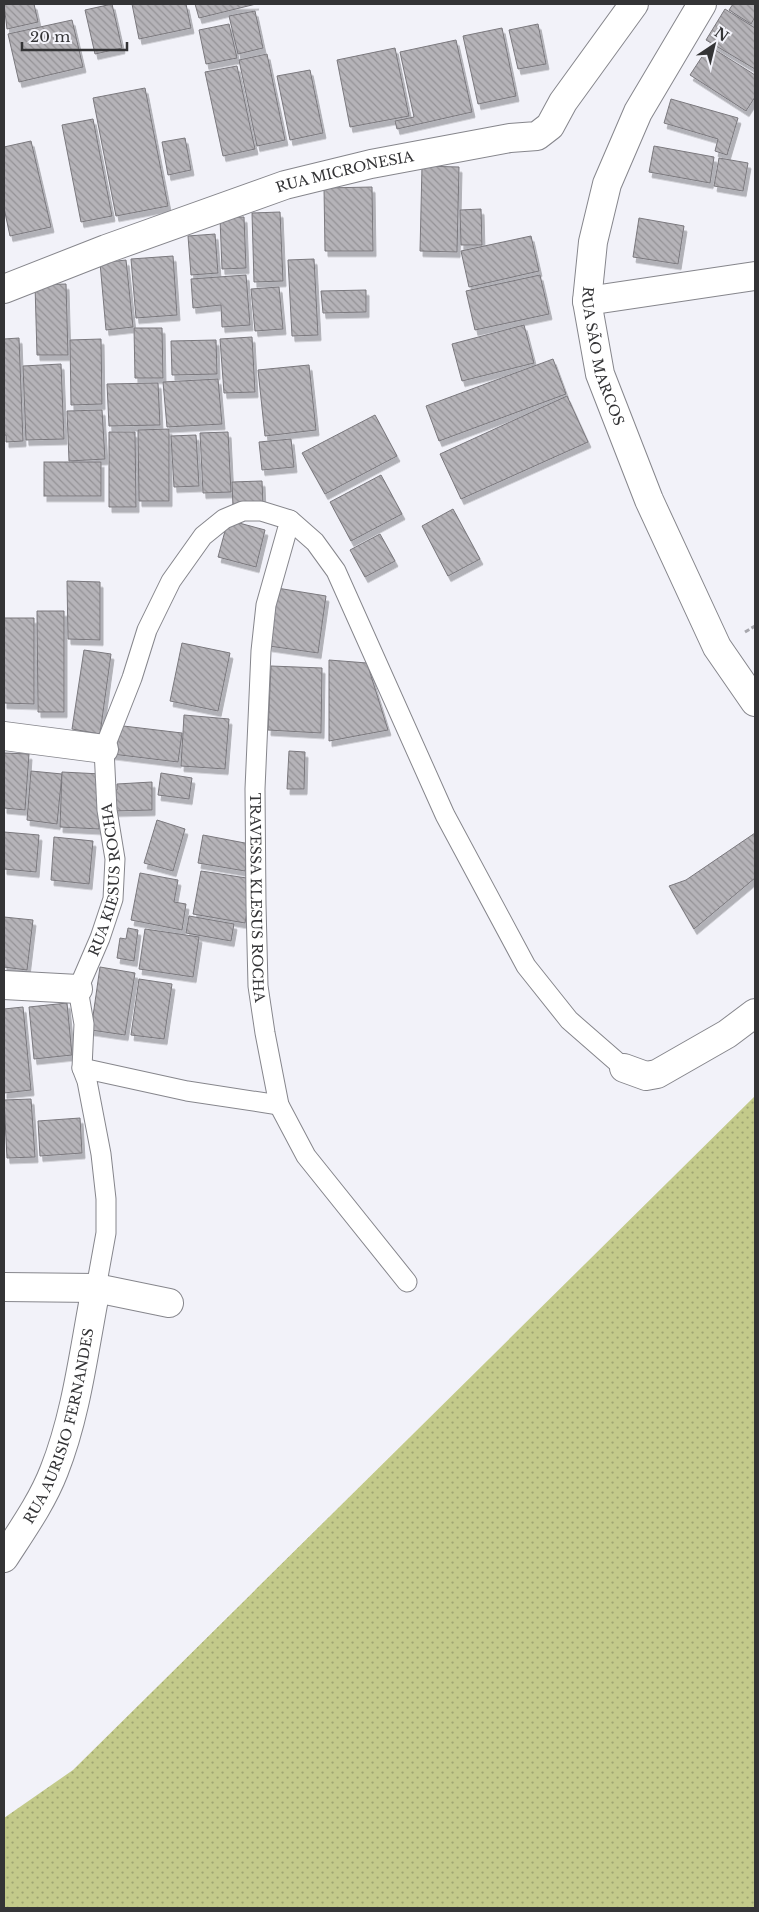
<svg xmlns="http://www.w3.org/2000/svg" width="759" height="1912" font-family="'Libre Baskerville',serif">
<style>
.park{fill:url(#park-dots)}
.building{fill:url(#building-back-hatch);stroke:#7a787d;filter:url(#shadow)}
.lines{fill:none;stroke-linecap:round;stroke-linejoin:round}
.lane-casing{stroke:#86868c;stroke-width:21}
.street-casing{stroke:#86868c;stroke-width:30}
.secondary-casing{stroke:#86868c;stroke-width:30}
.path{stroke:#a7a7ad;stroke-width:3;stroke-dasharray:5 2.5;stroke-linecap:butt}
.lane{stroke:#fff;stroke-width:19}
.street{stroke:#fff;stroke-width:28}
.secondary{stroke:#fff;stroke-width:28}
.labels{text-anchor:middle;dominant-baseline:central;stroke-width:5;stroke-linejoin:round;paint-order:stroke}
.street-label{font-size:14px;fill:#343436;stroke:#f2f2f9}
</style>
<defs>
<pattern id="park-dots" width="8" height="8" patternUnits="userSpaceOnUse" patternTransform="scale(1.25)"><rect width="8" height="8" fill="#c3ca8a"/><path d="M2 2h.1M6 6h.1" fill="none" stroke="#9fa572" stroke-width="1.8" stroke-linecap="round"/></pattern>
<pattern id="building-back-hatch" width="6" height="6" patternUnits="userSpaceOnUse" patternTransform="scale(1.25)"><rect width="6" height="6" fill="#b5b3b8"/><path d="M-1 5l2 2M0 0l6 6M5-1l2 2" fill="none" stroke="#949296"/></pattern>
<filter id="shadow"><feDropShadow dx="3" dy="5.5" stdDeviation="0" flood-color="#0004"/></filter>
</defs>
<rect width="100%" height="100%" fill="#f2f2f9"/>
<path class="park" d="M755,1096V1908H4V1818L73,1770Z"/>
<g class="building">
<path d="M4,4H34L38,22L7,29Z"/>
<path d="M112,4L122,48L95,54L85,10Z"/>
<path d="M132,4H186L191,28L139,39Z"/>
<path d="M195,4H256L199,18Z"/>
<path d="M733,4H755V17L751,24L729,10Z"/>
<path d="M725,9L755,28V69L706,40Z"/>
<path d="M255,11L263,48L238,54L229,16Z"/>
<path d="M72,20L83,67L19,82L8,34Z"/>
<path d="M229,24L237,58L206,64L199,30Z"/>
<path d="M538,24L546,64L518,69L509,30Z"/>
<path d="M502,28L516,96L478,104L463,36Z"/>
<path d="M456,40L472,112L397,129L395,121L414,117L400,52Z"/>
<path d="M709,46L755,75V97L746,111L690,75Z"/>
<path d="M395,48L409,116L350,127L337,60Z"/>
<path d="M267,54L285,140L257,146L239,60Z"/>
<path d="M237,66L255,149L223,156L205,72Z"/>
<path d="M310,70L323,133L290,140L277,76Z"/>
<path d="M145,88L168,206L116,216L93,98Z"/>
<path d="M671,99L738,118L727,155L715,151L718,139L664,123Z"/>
<path d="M93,119L112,216L81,222L62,125Z"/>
<path d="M185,138L191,170L168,175L162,142Z"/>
<path d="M31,141L51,227L10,236L4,208V147Z"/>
<path d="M654,146L714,157L710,183L649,172Z"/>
<path d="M719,158L748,163L743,191L714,186Z"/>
<path d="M422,166L459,167L457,252L420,251Z"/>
<path d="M372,187L373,251H325L324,188Z"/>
<path d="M481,209L482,245H461L460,210Z"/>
<path d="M280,212L283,281L254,282L252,213Z"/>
<path d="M244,217L246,268L222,269L220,218Z"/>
<path d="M639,218L684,226L678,264L633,257Z"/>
<path d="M215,234L218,273L191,275L188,236Z"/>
<path d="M531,236L539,271L469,287L461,251Z"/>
<path d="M173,256L177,315L136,318L131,259Z"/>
<path d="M314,259L318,335L292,336L288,260Z"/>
<path d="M126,260L133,327L106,330L100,263Z"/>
<path d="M246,275L250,325L222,327L221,305L193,308L191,279Z"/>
<path d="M540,275L549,314L475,330L466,291Z"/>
<path d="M66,284L68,355H37L35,285Z"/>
<path d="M279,287L283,329L255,331L251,289Z"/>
<path d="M366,290V312L323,313L321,291Z"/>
<path d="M524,325L534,363L462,381L452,344Z"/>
<path d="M134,328H162L163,378H135Z"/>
<path d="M252,337L255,392L224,393L220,339Z"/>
<path d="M19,338L23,441L6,442V435H4V339Z"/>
<path d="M101,339L102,404L71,405L70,340Z"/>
<path d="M216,340L217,374L172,375L171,341Z"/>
<path d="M553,359L566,394L439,441L426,406Z"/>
<path d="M61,364L64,439L26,440L23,366Z"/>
<path d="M309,365L316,430L265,436L258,370Z"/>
<path d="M218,379L222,424L167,427L163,382Z"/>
<path d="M158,383L160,425L109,426L107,384Z"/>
<path d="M567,396L588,442L461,499L440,454Z"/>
<path d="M102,410L105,459L69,461L67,411Z"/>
<path d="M375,415L397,456L325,494L302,453Z"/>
<path d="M169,429V501H139L138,430Z"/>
<path d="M109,432H135L136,507H109Z"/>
<path d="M228,432L231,492L203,493L200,433Z"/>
<path d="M196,435L199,486L174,487L171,436Z"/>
<path d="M291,439L294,467L262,470L259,442Z"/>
<rect x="44" y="462" width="57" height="34"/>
<path d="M381,475L402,514L351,541L330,502Z"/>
<path d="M262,481L263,505L233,507L232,482Z"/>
<path d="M453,509L480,559L448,576L422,526Z"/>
<path d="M228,520L265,530L256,567L218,557Z"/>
<path d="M380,534L395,561L365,577L350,550Z"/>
<path d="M67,581L100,582V640L68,639Z"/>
<path d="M277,588L326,596L318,653L269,646Z"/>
<path d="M37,611H64V712H38Z"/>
<path d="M4,618H34V704L4,703Z"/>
<path d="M182,643L230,653L218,711L170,701Z"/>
<path d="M84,650L111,654L100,734L72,729Z"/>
<path d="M329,660L367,663L388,730L329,741Z"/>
<path d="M271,666L322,668L321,733L268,730Z"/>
<path d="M184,715L229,719L225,769L181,766Z"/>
<path d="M115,725L182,733L178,762L112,754Z"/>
<path d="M289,751L305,752L304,789H287Z"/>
<path d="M4,753L29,754L25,810L4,808Z"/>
<path d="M31,771L62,774L57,824L27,820Z"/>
<path d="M62,772L101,774L99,829L60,827Z"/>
<path d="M161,773L192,778L189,799L158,795Z"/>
<path d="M152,782V810L113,811L112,790H117V784Z"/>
<path d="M157,820L185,829L173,871L144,863Z"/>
<path d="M4,832L39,835L36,872L4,869Z"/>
<path d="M755,833V878L694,929L669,886L686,880Z"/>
<path d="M203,835L250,844L245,871L198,863Z"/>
<path d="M54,837L93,841L89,884L51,880Z"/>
<path d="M201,871L253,879L245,923L193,914Z"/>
<path d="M140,873L178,880L174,902L186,904L182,930L131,920Z"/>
<path d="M189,916L234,924L231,941L186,933Z"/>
<path d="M4,917L33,920L27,970L4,967Z"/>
<path d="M128,928L138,930L134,961L117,958L120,938L126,939Z"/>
<path d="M145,929L199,937L193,977L139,969Z"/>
<path d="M100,967L135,973L125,1035L91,1030Z"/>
<path d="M139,979L172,984L164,1039L131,1035Z"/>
<path d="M67,1003L72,1055L34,1059L29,1007Z"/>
<path d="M23,1007L31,1090L4,1093V1009Z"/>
<path d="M31,1099L35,1157L7,1158L4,1100Z"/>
<path d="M80,1118L82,1153L40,1156L38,1121Z"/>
</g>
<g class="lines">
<g class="lane-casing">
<g id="lane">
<path d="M290,520L315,542L336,571L445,815L526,966L569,1020L624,1068"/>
<path d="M82,1068L187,1091L279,1105"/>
<path id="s1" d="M96,1288L106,1233V1199L101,1154L87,1081L82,1068L84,1024L78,989L100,938L113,899L115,859L107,810L104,749L132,678L147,630L171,581L203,536L224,519L243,511H261L290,520L266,605L261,651L255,789L256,904L258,986L265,1033L279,1105L306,1156L407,1282"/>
</g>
</g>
<g class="street-casing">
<g id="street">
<path id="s2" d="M4,289L106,249L285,185L371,164L510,138L537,136L550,126L563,102L634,4"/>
<path d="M587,301L755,276"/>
<path d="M4,736L104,749"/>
<path d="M4,985L78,989"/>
<path d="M624,1068L646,1076L657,1074L727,1034L755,1013"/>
<path d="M4,1287L96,1288L169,1303"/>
<path id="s3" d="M4,1558C22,1530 42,1502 54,1471C77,1413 84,1349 96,1288"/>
</g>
</g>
<g class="secondary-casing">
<g id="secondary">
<path id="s4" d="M702,4L638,112L607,184L593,242L587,301L600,374L649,500L717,647L755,702"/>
</g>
</g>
<path class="path" d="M745,632L755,626"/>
<use href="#lane" class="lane"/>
<use href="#street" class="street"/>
<use href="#secondary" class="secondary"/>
</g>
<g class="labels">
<g class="street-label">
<text stroke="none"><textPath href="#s2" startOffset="361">RUA MICRONESIA</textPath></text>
<text stroke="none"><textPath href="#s4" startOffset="380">RUA SÃO MARCOS</textPath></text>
<text stroke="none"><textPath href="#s1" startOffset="418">RUA KIESUS ROCHA</textPath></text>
<text stroke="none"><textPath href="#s1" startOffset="1264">TRAVESSA KLESUS ROCHA</textPath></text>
<text stroke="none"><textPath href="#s3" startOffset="145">RUA AURISIO FERNANDES</textPath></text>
</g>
</g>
<rect width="759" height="1912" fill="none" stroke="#343436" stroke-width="10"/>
<g transform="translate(714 45) rotate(35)" stroke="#f2f2f9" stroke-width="4" paint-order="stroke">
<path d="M0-4L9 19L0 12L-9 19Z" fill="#343436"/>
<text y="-8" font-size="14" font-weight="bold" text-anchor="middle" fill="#343436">N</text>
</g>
<path d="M22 42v8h105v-8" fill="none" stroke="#343436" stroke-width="2.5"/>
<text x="30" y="42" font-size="15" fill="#343436" stroke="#f2f2f9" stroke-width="4" paint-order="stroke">20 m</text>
</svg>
